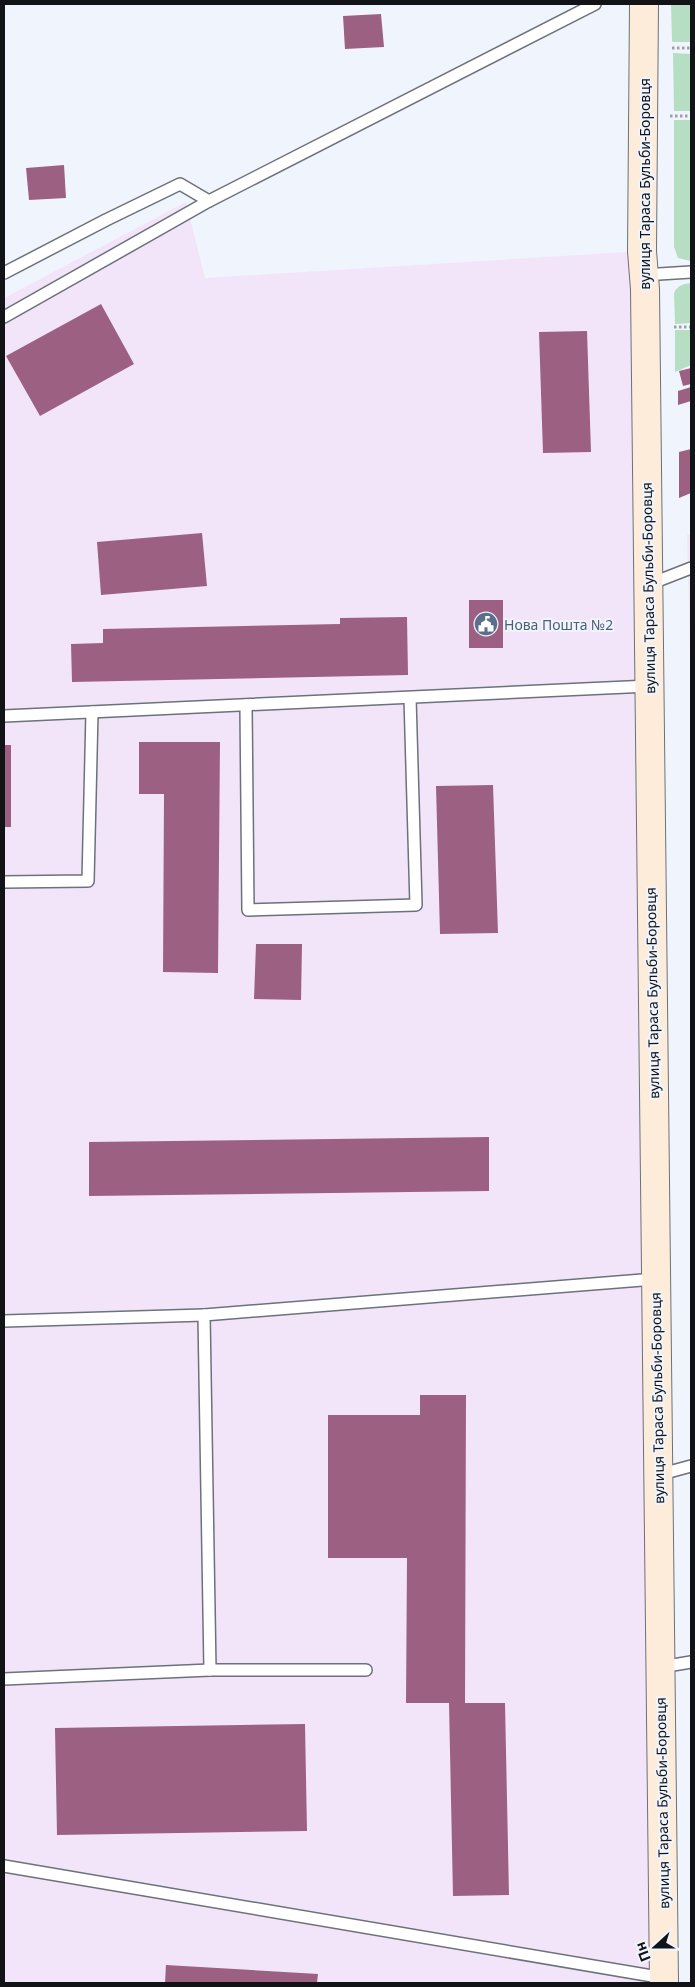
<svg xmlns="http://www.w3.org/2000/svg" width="695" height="1987" font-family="'Noto Sans',sans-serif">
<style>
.industrial{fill:#f2e5f9}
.green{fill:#b5dec2}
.building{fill:#9c6082}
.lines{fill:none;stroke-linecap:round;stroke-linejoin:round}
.lane-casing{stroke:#6c717a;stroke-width:14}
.secondary-casing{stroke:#6c717a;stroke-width:30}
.path{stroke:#9da1a7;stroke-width:3;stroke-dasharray:2.5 2.5;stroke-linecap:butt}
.lane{stroke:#fff;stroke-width:11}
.secondary{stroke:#fcecd9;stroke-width:28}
.labels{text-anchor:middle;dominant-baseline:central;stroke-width:4;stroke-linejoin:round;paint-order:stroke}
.street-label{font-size:14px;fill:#111317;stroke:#f0f5fd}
.service-label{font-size:14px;fill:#4e5e75;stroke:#f0f5fd;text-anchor:start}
</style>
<rect width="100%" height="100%" fill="#f0f5fd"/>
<g class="industrial">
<path d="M186,202L205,278L642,251L664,1983H4V298Z"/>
<path d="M691,534V689L687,535Z"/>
</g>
<g class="green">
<path d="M671,4H691V42H673L672,41Z"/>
<path d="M673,53L691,54V111H674Z"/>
<path d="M674,120H691V261L678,258L674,247Z"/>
<path d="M691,283V323L675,324L674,293C678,285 683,284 691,283Z"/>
<path d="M675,330H691V365L675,372Z"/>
</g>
<g class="building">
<path d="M381,14L384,47L345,49L343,16Z"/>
<path d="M64,165L66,198L29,200L26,168Z"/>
<path d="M101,304L134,364L40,416L6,356Z"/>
<path d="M587,331L591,452L543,453L539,332Z"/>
<path d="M691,368V384L683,386L679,371Z"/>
<path d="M691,387V401L678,405V391Z"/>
<path d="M691,449V493L679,498V452Z"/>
<path d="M202,533L207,586L101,595L97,542Z"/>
<rect x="469" y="600" width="34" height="48"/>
<path d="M407,617L408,675L72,682L71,644L103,643V629L340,624V618Z"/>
<path d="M139,742H220L218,973L163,972L164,794H139Z"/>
<rect x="4" y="745" width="7" height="82"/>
<path d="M493,785L498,933L440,934L436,786Z"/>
<path d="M256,944H302L301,1000L254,999Z"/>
<path d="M489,1137V1191L89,1196V1142Z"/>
<path d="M420,1395H466L465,1703H505L509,1895L453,1896L449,1703H406L407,1558H328V1415H420Z"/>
<path d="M305,1724L307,1831L57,1835L55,1728Z"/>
<path d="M166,1965L318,1974L317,1983H165Z"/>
</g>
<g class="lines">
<g class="lane-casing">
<g id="lane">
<path d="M4,273L106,220L180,184L209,201L595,4"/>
<path d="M643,275L691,272"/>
<path d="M4,317L209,201"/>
<path d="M650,584L691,568"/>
<path d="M246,705L248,910L416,905L410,698"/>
<path d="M4,716L649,686"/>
<path d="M4,882L88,881L92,712"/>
<path d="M4,1321L204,1315"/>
<path d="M658,1475L691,1466"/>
<path d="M661,1667L691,1662"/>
<path d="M210,1670L204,1315L655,1279"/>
<path d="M4,1679L210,1670H366"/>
<path d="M4,1866L664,1978"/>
</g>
</g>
<g class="secondary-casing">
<path id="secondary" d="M644,4L642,251L645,289L664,1983"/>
</g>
<g class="path">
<path d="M672,48H691"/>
<path d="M670,116H691"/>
<path d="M674,327H691"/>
</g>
<use href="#lane" class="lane"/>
<use href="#secondary" class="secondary"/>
</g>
<defs>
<g id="civic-disc" transform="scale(1.25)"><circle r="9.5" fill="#5c6f8a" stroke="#f0f5fd"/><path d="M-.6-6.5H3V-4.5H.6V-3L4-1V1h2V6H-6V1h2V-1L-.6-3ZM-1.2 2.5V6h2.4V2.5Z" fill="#fff"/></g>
</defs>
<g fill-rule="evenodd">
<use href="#civic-disc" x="486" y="624"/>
</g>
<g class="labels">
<g class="street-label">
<text transform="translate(644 184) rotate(-90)">вулиця Тараса Бульби-Боровця</text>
<text transform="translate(648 588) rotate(-91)">вулиця Тараса Бульби-Боровця</text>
<text transform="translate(652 993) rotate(-91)">вулиця Тараса Бульби-Боровця</text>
<text transform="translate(657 1398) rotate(-91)">вулиця Тараса Бульби-Боровця</text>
<text transform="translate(662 1803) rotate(-91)">вулиця Тараса Бульби-Боровця</text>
</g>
<g class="service-label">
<text x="504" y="624">Нова Пошта №2</text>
</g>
</g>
<rect width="695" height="1987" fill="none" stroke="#111317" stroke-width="10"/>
<g transform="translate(655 1947) rotate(249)" stroke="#f0f5fd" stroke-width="4" paint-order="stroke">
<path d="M0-4L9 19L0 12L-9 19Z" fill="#111317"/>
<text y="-8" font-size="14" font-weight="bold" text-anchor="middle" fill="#111317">Пн</text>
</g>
</svg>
